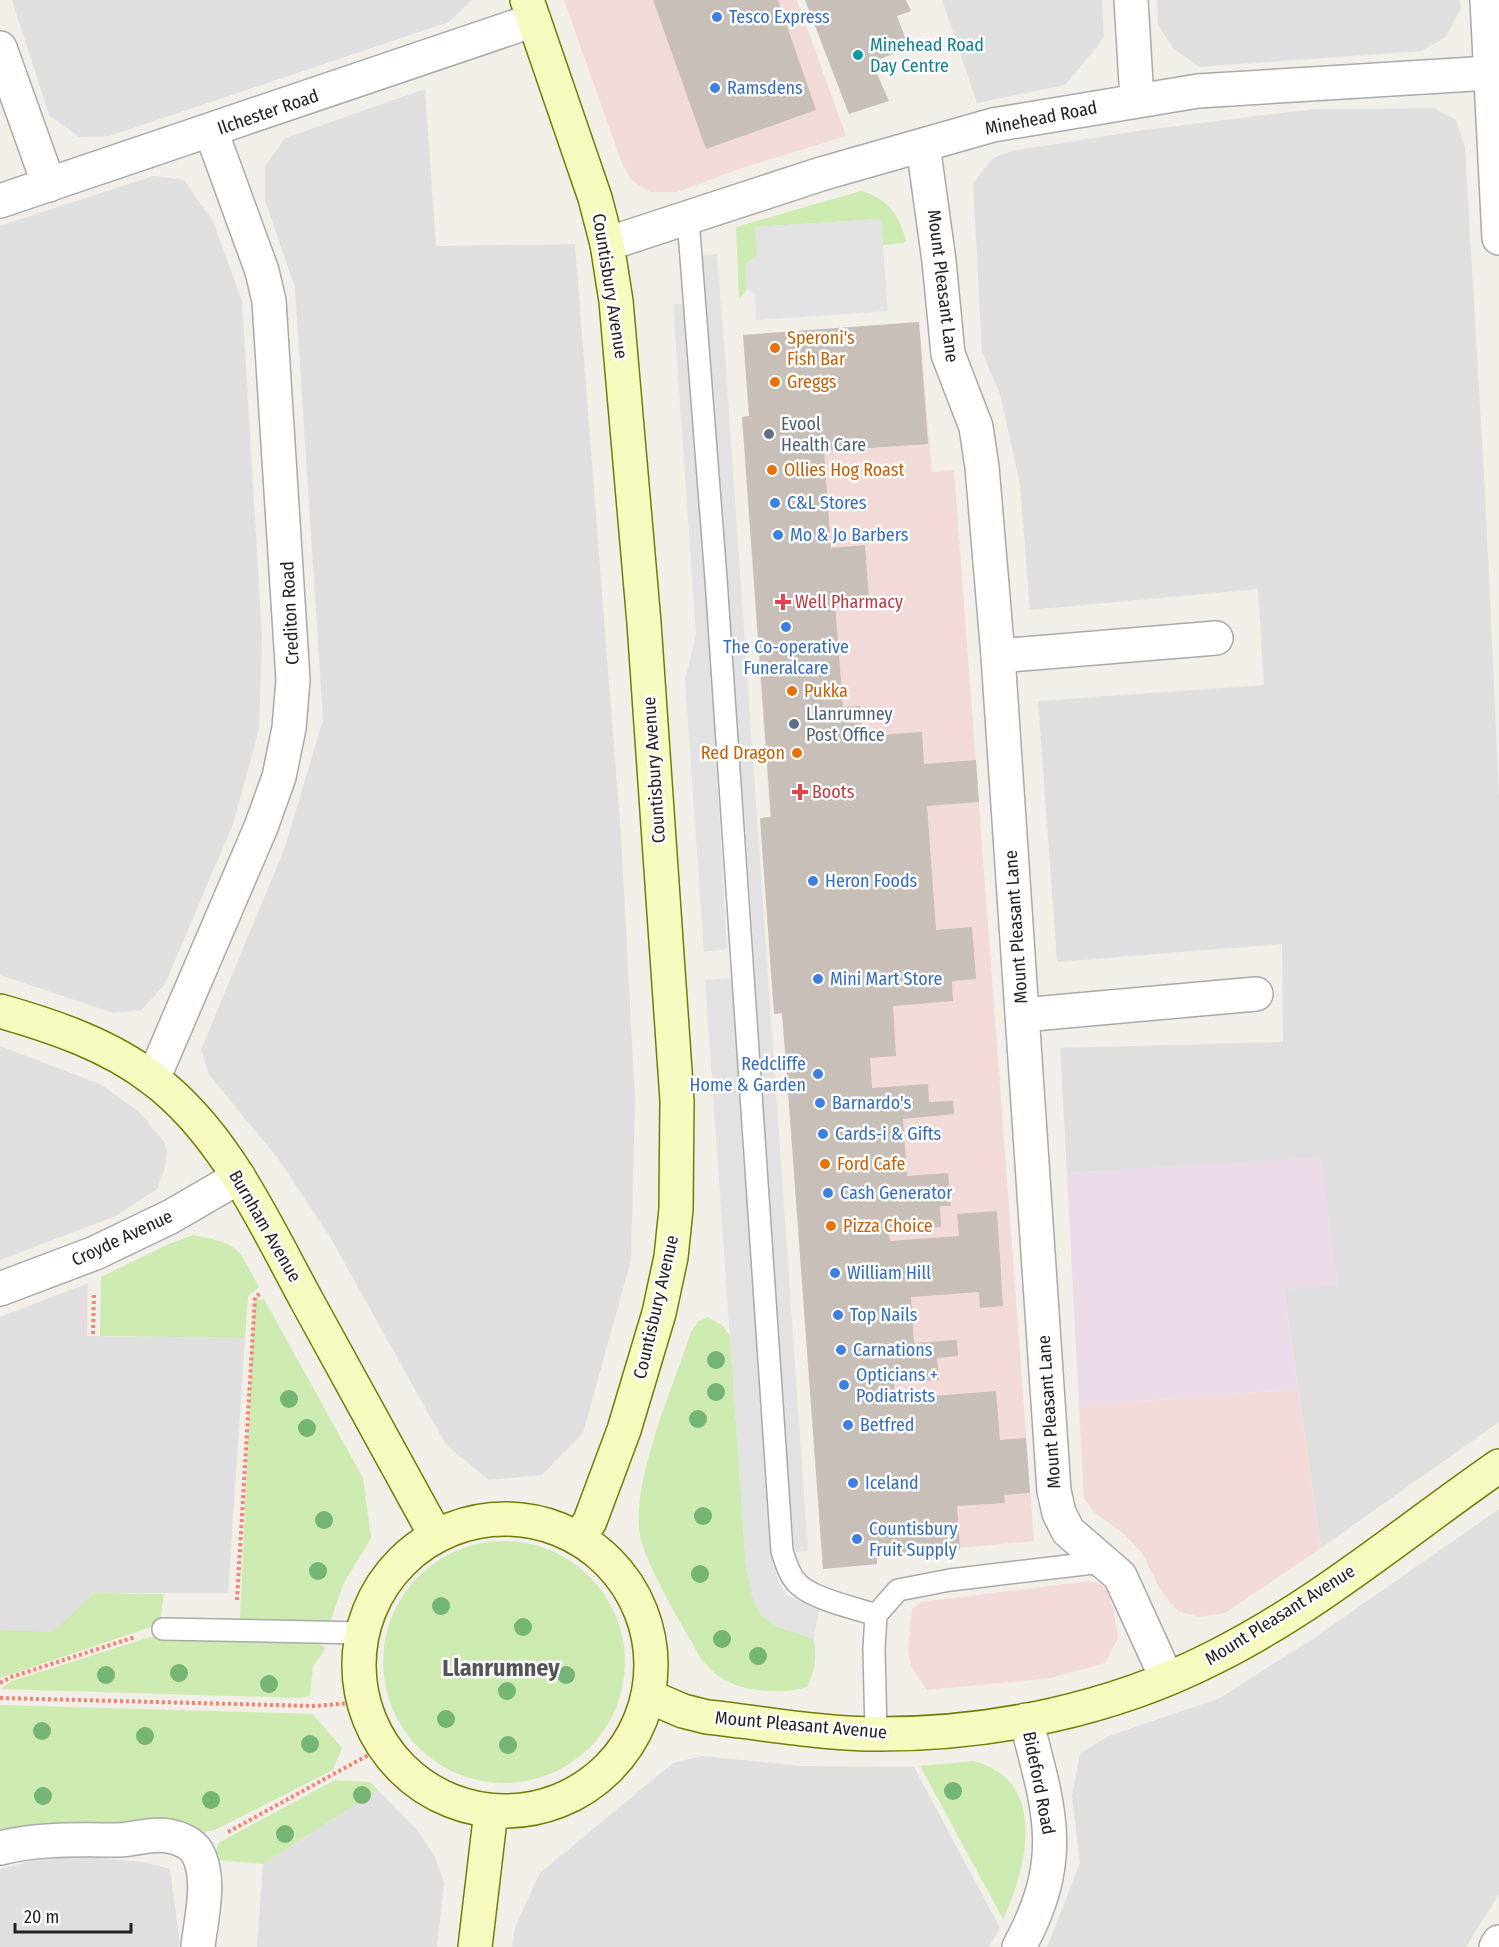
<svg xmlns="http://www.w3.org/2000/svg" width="1499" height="1947" font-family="'Fira Sans Condensed',sans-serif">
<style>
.residential{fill:#e0dfdf}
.commercial{fill:#f2dad9}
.industrial{fill:#ebdbe8}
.grass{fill:#cdebb0}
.parking{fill:#e2e2e2}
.building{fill:#c7bfb8}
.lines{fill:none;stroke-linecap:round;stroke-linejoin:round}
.lane-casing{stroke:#a9a9a9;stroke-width:24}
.street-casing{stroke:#a9a9a9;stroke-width:36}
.secondary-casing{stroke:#707d05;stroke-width:36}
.path{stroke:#fa8072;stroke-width:4;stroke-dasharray:3 3;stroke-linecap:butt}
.lane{stroke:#fff;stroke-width:21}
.street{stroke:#fff;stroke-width:33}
.secondary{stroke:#f7fabf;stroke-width:33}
.tree{fill:#74b475}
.shop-dot{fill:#3f7fe0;stroke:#fff;stroke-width:2}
.culture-dot{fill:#0f9aa8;stroke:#fff;stroke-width:2}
.food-dot{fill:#e8710a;stroke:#fff;stroke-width:2}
.service-dot{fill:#5c6f8a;stroke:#fff;stroke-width:2}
.health-dot{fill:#e0444e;stroke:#fff;stroke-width:2}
.labels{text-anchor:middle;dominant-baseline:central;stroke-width:5;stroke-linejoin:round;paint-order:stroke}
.shop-label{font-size:18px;fill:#366cbe;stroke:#fff;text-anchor:start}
.culture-label{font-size:18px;fill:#0d838f;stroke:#fff;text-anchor:start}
.street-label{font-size:18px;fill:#222;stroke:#fff}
.food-label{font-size:18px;fill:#c56008;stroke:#fff;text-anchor:start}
.service-label{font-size:18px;fill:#4e5e75;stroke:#fff;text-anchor:start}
.health-label{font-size:18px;fill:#be3a42;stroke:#fff;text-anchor:start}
.district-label{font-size:24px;font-weight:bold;fill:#555;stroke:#fff}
</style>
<rect width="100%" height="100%" fill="#f2efe9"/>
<g class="residential">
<path d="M12,0H472L449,22L109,136L79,137L49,115Z"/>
<path d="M942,0H1102L1104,38L1065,85L977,103Z"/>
<path d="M1157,0H1460L1461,8L1446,37L1421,51L1199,67L1173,48L1158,25Z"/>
<path d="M425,89L436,246L575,244L621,836L635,1099L631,1260L583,1433L542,1475L489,1480L446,1445L330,1237L277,1157L209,1075L201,1050L285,847L323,720L295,288L265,200V167L285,138Z"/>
<path d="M1434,108L1456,120L1465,147L1485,492L1499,795V1422L1321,1548L1284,1290L1321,1158L1067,1173L1060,1048L1283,1042L1282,944L1057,962L1038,701L1264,685L1258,589L1030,610L1020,484L1000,394L982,352L973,183L993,158L1012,151L1144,130L1315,109Z"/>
<path d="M153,176L184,180L213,221L242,301L262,637L259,730L233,824L165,984L142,1010L113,1013L0,975V226Z"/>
<path d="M0,1046L102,1085L139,1112L165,1143L167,1151L165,1168L157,1189L116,1216L0,1260Z"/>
<path d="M88,1283L87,1336L245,1338L228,1593H94L53,1633L0,1630V1317Z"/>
<path d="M1499,1509V1894L1466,1947H1047L1080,1863L1072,1796L1080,1753L1109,1736L1220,1698L1314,1638Z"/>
<path d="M702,1756L801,1766L914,1767L1000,1928L989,1947H512L515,1927L540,1873L673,1763Z"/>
<path d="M378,1790L417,1830L435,1857L444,1883L437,1947H257L263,1864Z"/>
<path d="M56,1854L144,1862L170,1869L180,1944L178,1947H0V1869Z"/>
</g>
<g class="commercial">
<path d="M564,0H797L846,136L742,168L677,192H650L631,180L621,161Z"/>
<path d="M919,322L932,472L954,470L1034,1541L877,1556V1564L823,1569L786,1064L782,1014H774L760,818L770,817L742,417L749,416L743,335Z"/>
<path d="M1298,1389L1321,1548L1225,1613L1199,1617L1178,1611L1162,1593L1142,1553L1124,1534L1094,1512L1084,1499L1079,1406Z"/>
<path d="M1089,1581L1099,1583L1107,1591L1114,1612L1118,1638L1105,1663L1051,1678L927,1690L911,1666L908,1650L912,1609L921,1602Z"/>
</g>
<path class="industrial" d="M1321,1157L1338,1285L1284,1290L1298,1389L1079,1406L1067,1173Z"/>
<g class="grass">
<path d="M861,191C888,199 898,213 906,240L904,243L883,245L881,219L756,227L757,256L746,264L747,289L739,299L736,227Z"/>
<path d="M193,1235C241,1244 237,1247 259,1287L248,1296L245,1338L100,1336L101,1277L169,1244Z"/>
<path d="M264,1299L363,1478L371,1538L344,1583L330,1622L240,1620L254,1301Z"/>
<path d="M708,1317L723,1326L730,1336L746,1567L761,1615L778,1627L814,1639C817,1658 815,1670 807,1687C787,1694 750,1692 731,1683C718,1678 710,1669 701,1659C683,1626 651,1575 641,1540C628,1488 674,1384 691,1332L698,1322Z"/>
<circle cx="504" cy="1662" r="121"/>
<path d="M94,1593L164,1594L160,1624L0,1678V1630L53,1632Z"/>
<path d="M160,1634L318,1643L326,1648L313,1666L310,1696L300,1698L1,1689L11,1681Z"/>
<path d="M0,1705L313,1714L342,1748L333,1770L215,1830L200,1833L189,1824L166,1819L122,1825L0,1832Z"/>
<path d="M973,1761C1048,1779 1028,1867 1003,1919L920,1766Z"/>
<path d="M335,1780L370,1782L378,1790L263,1864L217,1860L215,1851L220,1842Z"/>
</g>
<g class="parking">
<path d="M881,219L888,311L756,320L755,294L747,289L746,264L757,255L755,227Z"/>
<path d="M717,254L724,342L808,1551L795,1552L788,1491L748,866L701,255Z"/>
<path d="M673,304H686L702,519L727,949L704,952L685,681L696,634Z"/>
<path d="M731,978L746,1149L773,1563L778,1581L786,1595L819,1609L814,1639L778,1627L761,1615L752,1597L746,1567L705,980Z"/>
</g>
<g class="building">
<path d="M653,0H778L816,110L706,149Z"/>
<path d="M805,0H906L911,11L897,16L909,48L872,62L889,101L849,114Z"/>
<path d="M919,322L928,444L824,451L831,548L865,545L869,601L835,604L843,707L860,706L862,736L922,732L924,764L976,760L979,802L927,806L936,930L972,927L976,979L952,981L953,1001L893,1006L896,1056L870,1058L872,1088L928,1084L929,1102L953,1101L954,1114L903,1119L907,1176L948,1173L951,1206H940L941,1227L889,1231L890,1241L959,1236L957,1214L997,1211L1003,1306L980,1308L979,1292L911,1297L914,1343L957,1340L958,1356L937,1358L939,1380L894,1383L895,1399L996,1391L1000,1440L1026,1438L1030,1493L1004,1495L1005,1503L957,1506L960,1549L877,1556V1564L823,1569L786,1064L782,1013L774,1014L760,818L771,817L742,417L749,416L743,335Z"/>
</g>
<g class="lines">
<g class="lane-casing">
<g id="lane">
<path d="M688,219L716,579L782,1551C786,1563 789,1575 798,1584C813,1599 855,1608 876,1615"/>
<path d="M163,1629L362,1633"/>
<path d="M876,1734L874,1649L876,1615L898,1590L950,1580L1102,1562"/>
</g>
</g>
<g class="street-casing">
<g id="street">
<path d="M1131,0L1137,100"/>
<path d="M1487,0L1499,238"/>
<path d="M0,48L49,185"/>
<path d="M923,145L939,261L948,354L976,427L982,467L998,656L1054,1491L1059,1513L1068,1531L1120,1576L1167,1679"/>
<path d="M0,201L534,20"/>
<path d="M607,244L821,174L993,125L1198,91L1490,73"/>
<path d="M998,656L1216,638"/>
<path d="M1022,1015L1256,994"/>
<path d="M153,1079L261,827L279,777L289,728L293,680L269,301L262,271L211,131"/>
<path d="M0,1289L95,1253L170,1217L239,1177"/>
<path d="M0,1848C38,1838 79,1840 119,1840C136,1839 153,1833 169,1836C179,1838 192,1843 197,1852C212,1878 201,1918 198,1947"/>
<path d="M1019,1947C1067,1859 1050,1812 1026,1720"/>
<path d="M1496,1947L1499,1942"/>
</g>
</g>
<g class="secondary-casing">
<g id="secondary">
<path d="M527,0L595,198L607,244L616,301L644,623L677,1100L676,1209L671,1257L659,1313L624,1430L590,1521L579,1539"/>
<path d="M0,1011C53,1026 109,1045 153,1079C225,1133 265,1224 307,1301C350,1379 393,1458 436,1536"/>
<circle cx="505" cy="1665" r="146"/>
<path d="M648,1696L683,1711L707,1717C764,1723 822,1734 879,1734C992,1734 1111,1710 1213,1658C1316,1607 1405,1531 1499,1466"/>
<path d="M475,1947L491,1811"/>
</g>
</g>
<g class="path">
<path d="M93,1334L94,1293"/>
<path d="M237,1600L255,1297L261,1293"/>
<path d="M0,1683L11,1677L135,1637"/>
<path d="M0,1698L314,1706L363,1702"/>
<path d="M228,1832L383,1747"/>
</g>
<use href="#lane" class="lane"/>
<use href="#street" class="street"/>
<use href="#secondary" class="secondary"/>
</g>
<g class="tree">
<circle cx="716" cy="1360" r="9"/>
<circle cx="716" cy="1392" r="9"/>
<circle cx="289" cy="1399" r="9"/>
<circle cx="698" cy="1419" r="9"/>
<circle cx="307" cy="1428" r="9"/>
<circle cx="703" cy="1516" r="9"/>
<circle cx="324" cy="1520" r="9"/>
<circle cx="318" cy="1571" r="9"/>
<circle cx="700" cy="1574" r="9"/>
<circle cx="441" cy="1606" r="9"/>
<circle cx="523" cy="1627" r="9"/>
<circle cx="722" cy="1639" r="9"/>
<circle cx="758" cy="1656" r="9"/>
<circle cx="179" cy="1673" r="9"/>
<circle cx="106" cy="1675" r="9"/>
<circle cx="566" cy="1675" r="9"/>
<circle cx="269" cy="1684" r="9"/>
<circle cx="507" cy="1691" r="9"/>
<circle cx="446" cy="1719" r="9"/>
<circle cx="42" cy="1731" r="9"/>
<circle cx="145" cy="1736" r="9"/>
<circle cx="310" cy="1744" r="9"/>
<circle cx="508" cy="1745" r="9"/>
<circle cx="953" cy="1791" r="9"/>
<circle cx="362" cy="1795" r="9"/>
<circle cx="43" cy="1796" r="9"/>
<circle cx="211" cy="1800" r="9"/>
<circle cx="285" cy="1834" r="9"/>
</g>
<g class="shop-dot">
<circle cx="717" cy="17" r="6"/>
<circle cx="715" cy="88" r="6"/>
<circle cx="775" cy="503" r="6"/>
<circle cx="778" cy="535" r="6"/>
<circle cx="786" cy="627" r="6"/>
<circle cx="813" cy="881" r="6"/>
<circle cx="818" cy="979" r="6"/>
<circle cx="818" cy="1074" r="6"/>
<circle cx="820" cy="1103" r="6"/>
<circle cx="823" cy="1134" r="6"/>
<circle cx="828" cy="1193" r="6"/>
<circle cx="835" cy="1273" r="6"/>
<circle cx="838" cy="1315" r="6"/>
<circle cx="841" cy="1350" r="6"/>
<circle cx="844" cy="1385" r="6"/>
<circle cx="848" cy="1425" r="6"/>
<circle cx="853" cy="1483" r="6"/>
<circle cx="857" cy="1539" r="6"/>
</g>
<circle class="culture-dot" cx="858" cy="55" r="6"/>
<g class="food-dot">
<circle cx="775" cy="348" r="6"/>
<circle cx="775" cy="382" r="6"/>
<circle cx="772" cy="470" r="6"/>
<circle cx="792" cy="691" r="6"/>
<circle cx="797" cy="753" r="6"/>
<circle cx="825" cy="1164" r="6"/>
<circle cx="831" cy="1226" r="6"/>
</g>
<g class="service-dot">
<circle cx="769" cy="434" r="6"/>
<circle cx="794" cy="724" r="6"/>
</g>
<g class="health-dot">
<path d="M780 593h6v6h6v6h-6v6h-6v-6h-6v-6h6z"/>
<path d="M797 783h6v6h6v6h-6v6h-6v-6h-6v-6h6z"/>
</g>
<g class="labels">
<g class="shop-label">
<text x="729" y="17">Tesco Express</text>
<text x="727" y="88">Ramsdens</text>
<text x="787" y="503">C&amp;L Stores</text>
<text x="790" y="535">Mo &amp; Jo Barbers</text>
<text x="786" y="647" text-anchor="middle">The Co-operative<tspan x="786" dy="21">Funeralcare</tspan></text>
<text x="825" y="881">Heron Foods</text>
<text x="830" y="979">Mini Mart Store</text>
<text x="806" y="1064" text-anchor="end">Redcliffe<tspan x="806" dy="21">Home &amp; Garden</tspan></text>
<text x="832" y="1103">Barnardo's</text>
<text x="835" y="1134">Cards-i &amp; Gifts</text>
<text x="840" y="1193">Cash Generator</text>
<text x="847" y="1273">William Hill</text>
<text x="850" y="1315">Top Nails</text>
<text x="853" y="1350">Carnations</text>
<text x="856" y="1375">Opticians +<tspan x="856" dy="21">Podiatrists</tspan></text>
<text x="860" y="1425">Betfred</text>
<text x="865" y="1483">Iceland</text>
<text x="869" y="1529">Countisbury<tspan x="869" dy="21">Fruit Supply</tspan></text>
</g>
<g class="culture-label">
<text x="870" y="45">Minehead Road<tspan x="870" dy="21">Day Centre</tspan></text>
</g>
<g class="street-label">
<text transform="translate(268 112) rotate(-19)">Ilchester Road</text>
<text transform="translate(1041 118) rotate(-11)">Minehead Road</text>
<text transform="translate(610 286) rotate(81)">Countisbury Avenue</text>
<text transform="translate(943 286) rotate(83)">Mount Pleasant Lane</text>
<text transform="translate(290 613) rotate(-93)">Crediton Road</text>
<text transform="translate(654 770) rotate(-94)">Countisbury Avenue</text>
<text transform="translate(1016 927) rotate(-94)">Mount Pleasant Lane</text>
<text transform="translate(265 1226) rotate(60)">Burnham Avenue</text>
<text transform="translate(122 1238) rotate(-25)">Croyde Avenue</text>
<text transform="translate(656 1307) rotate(-77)">Countisbury Avenue</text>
<text transform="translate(1049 1412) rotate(-94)">Mount Pleasant Lane</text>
<text transform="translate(1280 1615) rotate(-32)">Mount Pleasant Avenue</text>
<text transform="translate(801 1725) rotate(5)">Mount Pleasant Avenue</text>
<text transform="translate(1039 1783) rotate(79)">Bideford Road</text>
</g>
<g class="food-label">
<text x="787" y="338">Speroni's<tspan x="787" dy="21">Fish Bar</tspan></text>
<text x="787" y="382">Greggs</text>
<text x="784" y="470">Ollies Hog Roast</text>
<text x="804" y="691">Pukka</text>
<text x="785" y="753" text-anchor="end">Red Dragon</text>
<text x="837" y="1164">Ford Cafe</text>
<text x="843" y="1226">Pizza Choice</text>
</g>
<g class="service-label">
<text x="781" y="424">Evool<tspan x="781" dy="21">Health Care</tspan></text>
<text x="806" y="714">Llanrumney<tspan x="806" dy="21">Post Office</tspan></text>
</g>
<g class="health-label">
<text x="795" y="602">Well Pharmacy</text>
<text x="812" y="792">Boots</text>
</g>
<g class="district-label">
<text x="501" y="1668">Llanrumney</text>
</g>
</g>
<path d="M15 1923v9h116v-9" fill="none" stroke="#222222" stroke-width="3"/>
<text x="24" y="1923" font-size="18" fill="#222222" stroke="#ffffff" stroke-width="4.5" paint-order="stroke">20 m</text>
</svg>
